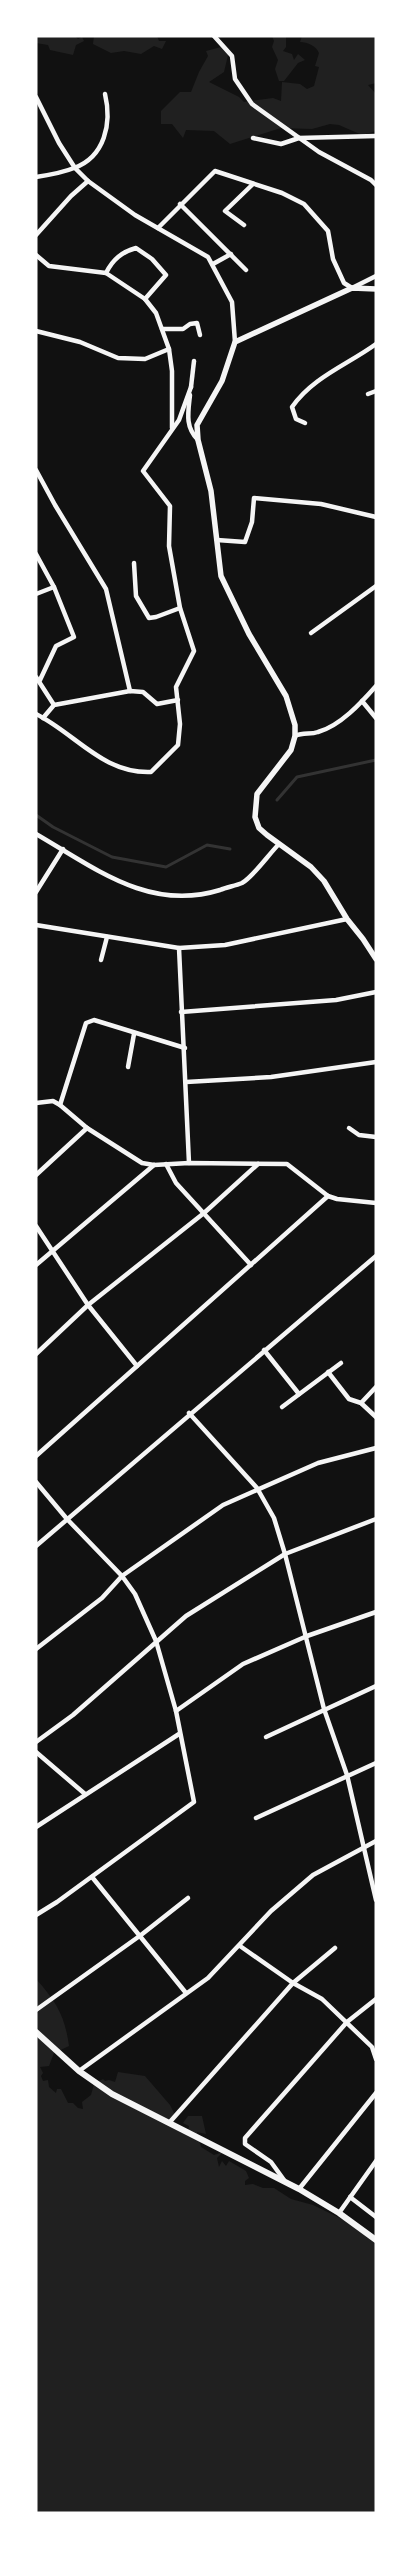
<svg xmlns="http://www.w3.org/2000/svg" width="412" height="2549" font-family="Rubik,sans-serif">
<style>
.green{fill:#202020}
.lines{fill:none;stroke-linecap:round;stroke-linejoin:round}
.stream{stroke:#333;stroke-width:3}
.minor{stroke:#f5f5f5;stroke-width:4.5}
.tertiary{stroke:#f5f5f5;stroke-width:5.5}
.secondary{stroke:#f5f5f5;stroke-width:6}
</style>
<rect width="100%" height="100%" fill="#111"/>
<g class="green">
<path d="M36,36H75L78,39L82,37L84,41L76,45L73,55L50,50L48,45L36,43Z"/>
<path d="M94,36H157L159,41H166L162,49L154,46L141,54L124,51L111,53L93,44Z"/>
<path d="M272,36H286V47L283,51L292,54L294,60L298,54L305,60L298,63L284,81H279L275,69L278,60L272,47L274,41Z"/>
<path d="M302,36H376V83L368,85L376,94V131L362,135L339,125L330,124L312,129L281,128L230,144L214,131L186,130L183,138L172,124H161V111L180,92H191L199,72L208,56L206,51L221,47L229,51L224,72L209,82L239,97L244,102L273,98L281,101L282,82L300,84L307,89L314,86L319,67L315,66L319,53C316,46 308,42 300,42Z"/>
<path d="M36,1979C56,2001 65,2016 69,2046L54,2053L49,2066L40,2067L43,2073L41,2076L43,2081L48,2080L49,2087L56,2093L57,2089H61L68,2103H73L78,2108L83,2109L82,2102L91,2095L94,2084L103,2079L105,2081L109,2080L115,2082L118,2072L145,2076L170,2105L174,2113L173,2124L181,2133L188,2132L189,2126L183,2123L188,2116H202L206,2134L197,2132L201,2147L214,2155L223,2152L217,2158L219,2167L222,2161L226,2166L229,2161L246,2171L249,2178L245,2181V2185L253,2184L263,2188H274L291,2199L313,2205L348,2222H356L376,2241V2513H36Z"/>
</g>
<g class="lines">
<g class="stream">
<path d="M277,800L297,777L376,760"/>
<path d="M36,815L53,827L112,857L166,867L207,845L230,849"/>
</g>
<g class="minor">
<path d="M214,36L232,56L235,79L252,104L319,152L371,180L376,185"/>
<path d="M36,97L59,143L75,168L88,181L135,215L208,257L232,302L235,342"/>
<path d="M253,138L281,144L299,138L376,136"/>
<path d="M36,177C49,175 62,173 74,168C105,157 112,123 105,94"/>
<path d="M180,204L246,270"/>
<path d="M244,225L225,211L253,184"/>
<path d="M158,228L215,171L282,193L304,204L328,231L333,259L344,283L352,288L376,276"/>
<path d="M36,235L71,196L88,181"/>
<path d="M36,255L49,266L106,273L145,299L156,313L169,349L172,371V428"/>
<path d="M213,264L231,254"/>
<path d="M106,273C113,259 122,252 136,248L152,259L166,275L145,299"/>
<path d="M162,329H183L190,324L197,323L200,335"/>
<path d="M36,331L80,342L118,358L145,359L169,349"/>
<path d="M191,387L194,361"/>
<path d="M368,394L376,391"/>
<path d="M190,395C188,413 185,427 198,440"/>
<path d="M305,423L296,419L292,407C313,377 347,365 376,344"/>
<path d="M36,470L55,505L106,589L130,691"/>
<path d="M217,540L245,542L252,522L254,498L321,504L376,517"/>
<path d="M36,554L54,587L74,637L56,646L40,680"/>
<path d="M134,563L136,596L149,618L156,617L180,608"/>
<path d="M36,594L54,587"/>
<path d="M311,633L376,586"/>
<path d="M36,677L54,705"/>
<path d="M362,701L376,718"/>
<path d="M36,714C76,734 103,774 151,772L178,745L180,724L176,687L194,651L180,608L169,546L170,506L143,471L179,420L191,387"/>
<path d="M43,718L54,705L130,691L143,692L157,704L178,700"/>
<path d="M295,736C304,732 310,735 318,732C340,726 361,703 376,686"/>
<path d="M36,834C95,868 149,912 220,890C227,887 235,886 242,883C253,877 269,854 279,844"/>
<path d="M36,892L63,849"/>
<path d="M36,925L179,948L225,945L347,919"/>
<path d="M179,948L189,1163"/>
<path d="M101,960L107,937"/>
<path d="M181,1012L336,1000L376,992"/>
<path d="M128,1067L134,1034"/>
<path d="M186,1082L271,1077L376,1062"/>
<path d="M36,1103L53,1101L60,1105L87,1128L142,1163L154,1165L189,1163L287,1164L328,1196L337,1199L376,1203"/>
<path d="M60,1105L86,1023L94,1020L185,1048"/>
<path d="M349,1128L359,1135L376,1137"/>
<path d="M166,1164L176,1183L251,1265"/>
<path d="M36,1175L87,1128"/>
<path d="M36,1226L88,1305L137,1366"/>
<path d="M36,1265L154,1165"/>
<path d="M264,1350L299,1394"/>
<path d="M36,1354L88,1305L204,1213L258,1164"/>
<path d="M328,1372L349,1399L361,1403L376,1417"/>
<path d="M361,1403L376,1387"/>
<path d="M282,1407L341,1363"/>
<path d="M189,1413L257,1488L274,1518L285,1554L324,1709L347,1775L376,1900"/>
<path d="M36,1456L328,1196"/>
<path d="M36,1482L67,1519L122,1576L135,1594L156,1641L176,1711L194,1802L57,1902L36,1915"/>
<path d="M36,1546L376,1256"/>
<path d="M36,1649L102,1598L122,1576L223,1505L318,1463L376,1448"/>
<path d="M176,1711L243,1664L307,1636L376,1612"/>
<path d="M266,1737L376,1686"/>
<path d="M36,1742L73,1715L186,1616L285,1554L376,1519"/>
<path d="M36,1752L85,1794"/>
<path d="M256,1818L376,1763"/>
<path d="M36,1827L179,1734"/>
<path d="M92,1877L186,1993"/>
<path d="M240,1946L293,1983L322,1999L372,2047L376,2059"/>
<path d="M36,2010L141,1935L188,1898"/>
<path d="M79,2071L208,1978L271,1911L313,1875L376,1841"/>
<path d="M169,2123L293,1983L335,1948"/>
<path d="M284,2180L271,2162L245,2144V2138L347,2022L376,1999"/>
<path d="M299,2189L376,2093"/>
<path d="M350,2197L376,2217"/>
<path d="M339,2213L376,2161"/>
</g>
<path class="tertiary" d="M376,289L352,288L235,342L222,381L197,425L198,440L211,491L221,576L249,634L286,696L295,725V736L291,750L257,794L255,817L259,828L267,835L311,867L324,881L347,919L363,939L376,959"/>
<path class="secondary" d="M36,2032L79,2071L112,2094L299,2189L339,2213L376,2240"/>
</g>
<rect width="412" height="2549" fill="none" stroke="#ffffff" stroke-width="75"/>
</svg>
